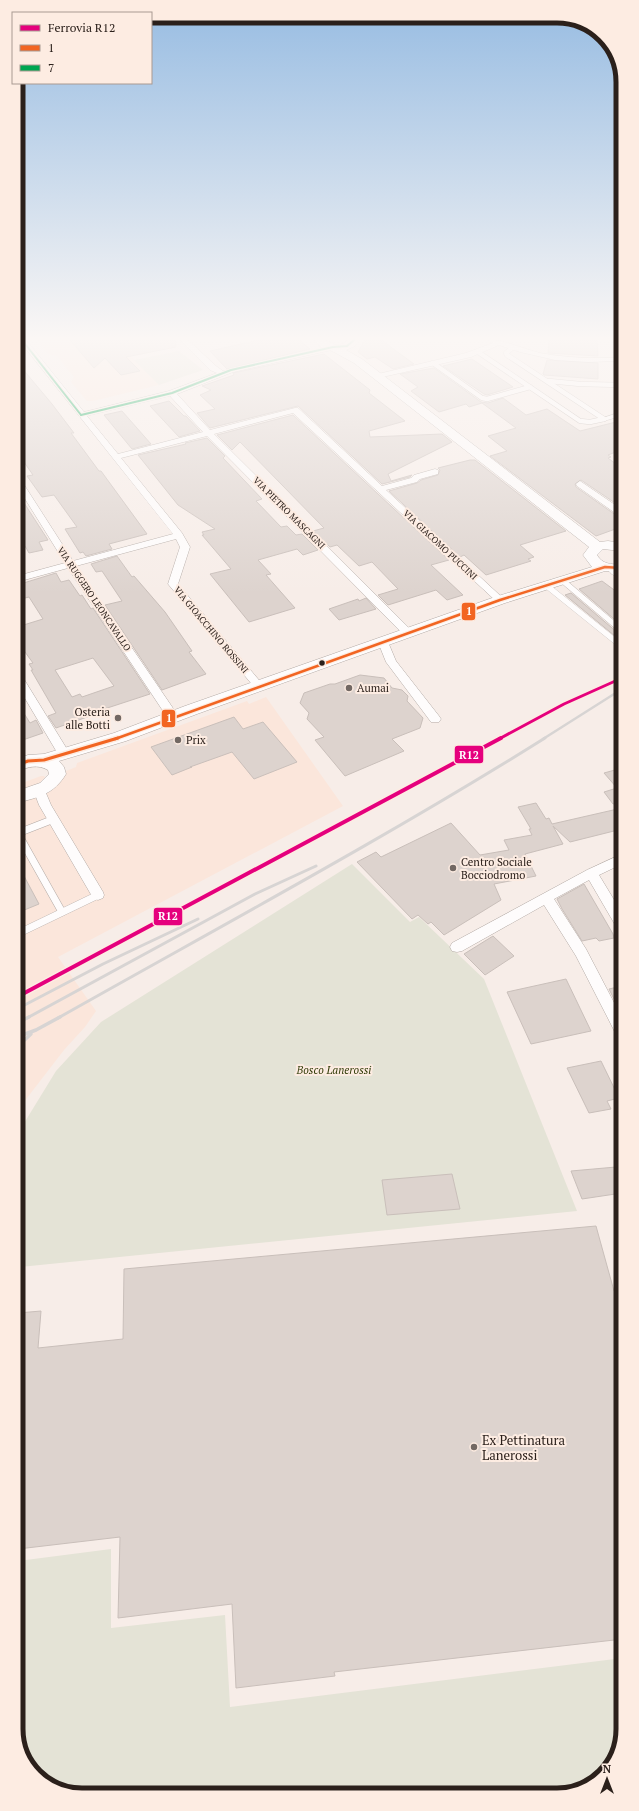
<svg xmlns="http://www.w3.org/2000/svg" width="639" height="1811" font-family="'PT Serif',serif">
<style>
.built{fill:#fbe6db}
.green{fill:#e4e3d6}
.building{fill:#ddd3ce;stroke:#c9bfba;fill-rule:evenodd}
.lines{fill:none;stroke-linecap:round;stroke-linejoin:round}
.lane-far2-casing{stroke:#b3aaa5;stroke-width:5.5}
.lane-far1-casing{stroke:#b3aaa5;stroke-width:6}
.lane-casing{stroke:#b3aaa5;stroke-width:8}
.street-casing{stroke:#b3aaa5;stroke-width:1}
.secondary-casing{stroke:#b3aaa5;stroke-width:1}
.lane-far2{stroke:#fefcfc;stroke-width:4.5}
.lane-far1{stroke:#fefcfc;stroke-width:5.5}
.lane{stroke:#fefcfc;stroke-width:7}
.street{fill:#fefcfc;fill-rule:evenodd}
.secondary{fill:#fefcfc;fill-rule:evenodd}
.rail-far2{stroke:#d7d4d3;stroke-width:2.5}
.rail-far1{stroke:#d7d4d3;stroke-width:3}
.rail{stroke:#d7d4d3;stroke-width:3.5}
.bus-1-far1-casing{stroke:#fdece2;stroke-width:5}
.bus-1-casing{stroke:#fdece2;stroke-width:6}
.bus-2-casing{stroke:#fdece2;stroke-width:4}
.bus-1-far1{stroke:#f26522;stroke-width:2.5}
.bus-1{stroke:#f26522;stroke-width:3}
.bus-2{stroke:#00a651;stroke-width:2}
.rail-1-far1-casing{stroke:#fdece2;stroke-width:5.5}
.rail-1-casing{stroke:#fdece2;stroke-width:7}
.rail-1-far1{stroke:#e5007d;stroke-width:3}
.rail-1{stroke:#e5007d;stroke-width:4}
.bus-dot{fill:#2b201b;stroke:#fdece2;stroke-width:1.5}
.poi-dot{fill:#726863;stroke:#fdece2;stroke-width:1.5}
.labels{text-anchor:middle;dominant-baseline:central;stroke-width:4;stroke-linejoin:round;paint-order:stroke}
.far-street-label{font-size:9px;fill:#2b201b;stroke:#fdece2}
.poi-label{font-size:11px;fill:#2b201b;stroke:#fdece2;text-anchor:start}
.park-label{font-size:11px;font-style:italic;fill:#333d0a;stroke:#fdece2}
.near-poi-label{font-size:13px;fill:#2b201b;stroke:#fdece2;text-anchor:start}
.rim{fill:none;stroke:#2b201b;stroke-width:5}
.line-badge{stroke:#fdece2;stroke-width:1.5}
.badge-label{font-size:11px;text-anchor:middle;font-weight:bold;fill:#fff}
</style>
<rect width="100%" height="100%" fill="#f7ede8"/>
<g class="built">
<path d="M37,340H115L159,385L93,401H87L71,382L74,377L57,356L48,354Z"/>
<path d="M266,697L343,806L58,957L96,1011L85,1027L64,1050L27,1098L17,1113V785L41,776H44L46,779L76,767L77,763L247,701L249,704Z"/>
</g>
<g class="green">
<path d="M179,351L203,370L159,385L134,360Z"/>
<path d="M352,864L410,922L419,917L484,979L577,1211L20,1267L18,1275V1133L56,1071L101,1022Z"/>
<path d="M111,1549V1628L225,1615L230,1707L623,1658V1729L609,1769L574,1793L78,1795L39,1779L18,1746V1561Z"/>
</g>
<g class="building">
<path d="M70,340H175L176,347L126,357L140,371L121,375L105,358L94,368Z"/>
<path d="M259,340H299L310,349L227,369L210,351Z"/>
<path d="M365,340H381L414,364L393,369L375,357L367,359L358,352Z"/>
<path d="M549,340H597L598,356L548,353Z"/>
<path d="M324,354L370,390L369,393L405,421L369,431L370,437L442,434L452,442L388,474L391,481L412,475L410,477L382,484L298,406L210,428L197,413L215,409L200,395L211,390L202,386L234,375L233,373Z"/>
<path d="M472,359L513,387L487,395L484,394L443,366Z"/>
<path d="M547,360L598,363V379L544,375L543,374Z"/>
<path d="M16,361L52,404L74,433H71L99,471H101L147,534L109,544L112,549L86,556L83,552L80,553L65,529L77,527L54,495L42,497L27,476L33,475L17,452Z"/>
<path d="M434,368L481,402L488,403L503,398L526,415L547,409L580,431L616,422L621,426V450L608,455L611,457L608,458L621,468V507L581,480L575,484L576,487L617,516L621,517V527L596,536L490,456L507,451L488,436L516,428L482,403L469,407L466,404L439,412L411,391L418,387L400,374Z"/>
<path d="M169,401L184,416H186L200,431L179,437L150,406Z"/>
<path d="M122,411L151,444L132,449L104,415Z"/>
<path d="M293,415L449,560L431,565L463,595L447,600L436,590L388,605L378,595L398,589L372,562L359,566L337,545L330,547L313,531L324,528L240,442L232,450L217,435Z"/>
<path d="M207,438L225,456L223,458L262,499L256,501L281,527L287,526L296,535L302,534L318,550L303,555L297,549L258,560L271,574L266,575L295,608L249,622L210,574L231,569L202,535H204L202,532L215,529L178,505L138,455L186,444L185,443Z"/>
<path d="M470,460H475L566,531L520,545L534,557L528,559L531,561L486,575L464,555L460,557L389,491L417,483L421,480L438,475L440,470L438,468Z"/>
<path d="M17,492L48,540L39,542L43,550L29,553L25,546L17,548Z"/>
<path d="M117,556L132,577L134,576L165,612L192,651L189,652L206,674L162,690L105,605L122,601L102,571L96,572L91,564Z"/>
<path d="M56,573L61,582L69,580L80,596L82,595L91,609L93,608L150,694L89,714L90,716L56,728L48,716L56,713L31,670H33L29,664L33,663L17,641V627L43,619L29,597L17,600V585ZM93,658L114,686L82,697L80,694L72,697L55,670Z"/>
<path d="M602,581L621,595V625L579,589Z"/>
<path d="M571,593L618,633L621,634V641L565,595Z"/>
<path d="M366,598L376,609L339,620L329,609L358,599L359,601Z"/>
<path d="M360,675L384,678L392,688L402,690L408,696L407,701L423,718L420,728L392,739L404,751L345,776L315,740L324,737L307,719L309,713L300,703L304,693L330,684H335Z"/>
<path d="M17,702L30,723L36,720L43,733L17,742Z"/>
<path d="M234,717L243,729L263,722L297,762L254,779L232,752L190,767H192L172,775L151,747Z"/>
<path d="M622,768V802L613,804L604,792L617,788L604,773Z"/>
<path d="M536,803L546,819L549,818L552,824L622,808V829L570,842L553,826L563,844L525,854L536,876L494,884L501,900L444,935L431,922L428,924L418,915L412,919L357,862L376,852L381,857L451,823L480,855L509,850L504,840L532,835L529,829H531L518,807Z"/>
<path d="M17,863L39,904L17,913Z"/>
<path d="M584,884L613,934L614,938L599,941L596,938L582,941L562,909L557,899Z"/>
<path d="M493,936L514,956L485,975L464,954Z"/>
<path d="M566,979L591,1031L531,1044L507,992Z"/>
<path d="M622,986V1015L609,989Z"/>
<path d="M601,1061L619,1098L607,1101L611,1109L589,1113L567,1068Z"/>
<path d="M616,1167L622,1193L582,1199L571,1171Z"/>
<path d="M452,1174L460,1209L387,1215L382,1180Z"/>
<path d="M596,1226L614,1291H622L623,1639L334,1672L335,1676L236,1688L232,1604L118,1618L120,1537L18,1549V1313L41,1311L38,1348L123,1339L124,1269Z"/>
</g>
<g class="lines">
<g class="lane-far2-casing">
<g id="lane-far2">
<path d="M512,348L506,353L507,355L604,419"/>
<path d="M478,352L580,421L590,422L604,419"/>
<path d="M433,363L482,398L487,399L530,387"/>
<path d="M549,381L580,384L621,385"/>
</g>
</g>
<g class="lane-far1-casing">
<g id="lane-far1">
<path d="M563,581L621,630"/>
<path d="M547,586L619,644"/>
</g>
</g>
<g class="lane-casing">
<g id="lane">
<path d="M17,832L62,912"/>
<path d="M18,833L54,819"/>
<path d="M17,934L98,895"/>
</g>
</g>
<g class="street-casing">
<g id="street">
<path d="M19,340H26L84,412L169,391L217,373L210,370L180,340H188L216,366L223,371L336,345V349L233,372L177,394L210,430L295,408H298L382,486L411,478L414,475L435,469L438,470V474L420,479L417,482L386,490L505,600L503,602H497L293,413L214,434L412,631L413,633L412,635H404L207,436L121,458L182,533L190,547L178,584L264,686L263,688H255L168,584L180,547L176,539L76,566L179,717L177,720H169L68,568L17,582V576L65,563L17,486V478L21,480L73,561L173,534ZM170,396L203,432L118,454L87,416Z"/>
<path d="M489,340C506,340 523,349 540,353C567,358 594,359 621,357V361L588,362L555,360L520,352L499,345L471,357L378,378L374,376L378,374L466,353L493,343Z"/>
<path d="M621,412V416L604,421L600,419Z"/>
<path d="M580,481L621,509V516L618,515L577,486L576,484Z"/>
<path d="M612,566L621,572V579C616,578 610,573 607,569Z"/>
<path d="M383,639L388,642L396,661L439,716L441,719L439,722H431L386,662L378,642Z"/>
<path d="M17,673L22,676L70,754L68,757H60L58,754L17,685Z"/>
<path d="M39,785L43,786L51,805L103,892L104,895L103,898L98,900L93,898L39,805L33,789L35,786Z"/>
<path d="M622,854V864L599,875L622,913V929L617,928L589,880L554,899L586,949L622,1018V1038L617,1036L576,956L544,905L462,951L457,952L452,951L450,947L452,943L587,870Z"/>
</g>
</g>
<g class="secondary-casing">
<path id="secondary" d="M314,340H325L336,345L343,344L348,340H359L355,346L346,350L362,359L600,542L608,541L621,543V551L603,549L597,555C602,564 612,565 621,564V572L605,571L505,603L197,714L126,741L59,761L64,767L66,774C54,794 39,797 17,803V791L40,783L49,774L48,770C37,764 29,767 17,771V759L28,755L44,754L114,733L185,706L495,597L592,567L583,555L589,547L354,363L332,351L322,348Z"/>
</g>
<use href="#lane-far2" class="lane-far2"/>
<use href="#lane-far1" class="lane-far1"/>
<use href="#lane" class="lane"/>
<use href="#street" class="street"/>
<use href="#secondary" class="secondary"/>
<path class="rail-far2" d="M543,739L622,689"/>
<g class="rail-far1">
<path d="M17,1009L103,964L198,919"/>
<path d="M27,1018L255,894L316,866"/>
<path d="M58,1018C221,926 387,837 545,738"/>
</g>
<g class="rail">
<path d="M17,1023L29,1017"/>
<path d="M17,1037L36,1030L60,1017"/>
<path d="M17,1047L31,1034"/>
</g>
<g class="bus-1-far1-casing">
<path id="bus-1-far1" d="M115,739L500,600L605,567L621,568"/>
</g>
<g class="bus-1-casing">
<path id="bus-1" d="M17,765L28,761L44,760L118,738"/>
</g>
<g class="bus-2-casing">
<g id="bus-2">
<path d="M22,340L81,415"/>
<path d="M81,415L172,393L231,370L333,347L347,346L354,340"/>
</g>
</g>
<use href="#bus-1-far1" class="bus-1-far1"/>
<use href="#bus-1" class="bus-1"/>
<use href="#bus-2" class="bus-2"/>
<g class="rail-1-far1-casing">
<path id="rail-1-far1" d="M499,739L564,704L622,678"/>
</g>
<g class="rail-1-casing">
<path id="rail-1" d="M17,997L501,738"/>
</g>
<use href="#rail-1-far1" class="rail-1-far1"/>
<use href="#rail-1" class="rail-1"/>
</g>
<linearGradient id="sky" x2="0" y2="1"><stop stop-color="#97bce2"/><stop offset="0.57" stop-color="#fbf7f5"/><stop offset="1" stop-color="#fbf7f5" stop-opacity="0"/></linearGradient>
<rect width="639" height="594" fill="url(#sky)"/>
<circle class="bus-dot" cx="322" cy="663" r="3.5"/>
<g class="poi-dot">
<circle cx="349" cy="688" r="4"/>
<circle cx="118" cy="718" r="4"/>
<circle cx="178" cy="740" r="4"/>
<circle cx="453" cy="868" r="4"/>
<circle cx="474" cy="1447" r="4"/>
</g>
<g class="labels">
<g class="far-street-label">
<text transform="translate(289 513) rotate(45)">VIA PIETRO MASCAGNI</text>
<text transform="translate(440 545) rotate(43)">VIA GIACOMO PUCCINI</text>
<text transform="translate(94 599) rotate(56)">VIA RUGGERO LEONCAVALLO</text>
<text transform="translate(211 630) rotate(50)">VIA GIOACCHINO ROSSINI</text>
</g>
<g class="poi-label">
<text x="357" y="688">Aumai</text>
<text x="110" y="712" text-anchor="end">Osteria<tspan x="110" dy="13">alle Botti</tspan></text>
<text x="186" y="740">Prix</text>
<text x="461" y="862">Centro Sociale<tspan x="461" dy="13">Bocciodromo</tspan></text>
</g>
<g class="park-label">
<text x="334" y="1070">Bosco Lanerossi</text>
</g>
<g class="near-poi-label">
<text x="482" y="1440">Ex Pettinatura<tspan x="482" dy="15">Lanerossi</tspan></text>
</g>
</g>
<path d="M0 0H639V1811H0ZM82 23H557A59 59 0 0 1 616 82V1729A59 59 0 0 1 557 1788H82A59 59 0 0 1 23 1729V82A59 59 0 0 1 82 23Z" fill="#fdece2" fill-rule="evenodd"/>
<path class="rim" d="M82 23H557A59 59 0 0 1 616 82V1729A59 59 0 0 1 557 1788H82A59 59 0 0 1 23 1729V82A59 59 0 0 1 82 23Z"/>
<g class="line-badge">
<rect x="461" y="602" width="15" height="19" rx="4" fill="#f26522"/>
<rect x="161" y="709" width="15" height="19" rx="4" fill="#f26522"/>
<rect x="454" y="745" width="30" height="19" rx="4" fill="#e5007d"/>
<rect x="153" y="907" width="30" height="19" rx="4" fill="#e5007d"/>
</g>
<g class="badge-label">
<text x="469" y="615">1</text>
<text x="169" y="722">1</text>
<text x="469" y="759">R12</text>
<text x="168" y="920">R12</text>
</g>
<rect x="12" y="12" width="140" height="72" fill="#fdece2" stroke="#a99a92"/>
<rect x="20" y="25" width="20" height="6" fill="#e5007d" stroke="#a99a92"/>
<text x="48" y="32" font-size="12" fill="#2b201b">Ferrovia R12</text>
<rect x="20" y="45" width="20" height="6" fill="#f26522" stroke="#a99a92"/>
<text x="48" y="52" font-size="12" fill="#2b201b">1</text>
<rect x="20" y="65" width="20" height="6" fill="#00a651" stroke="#a99a92"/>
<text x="48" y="72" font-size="12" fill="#2b201b">7</text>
<g transform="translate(607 1779)" stroke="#fdece2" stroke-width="3" paint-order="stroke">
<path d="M0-3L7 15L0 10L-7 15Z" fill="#2b201b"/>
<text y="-6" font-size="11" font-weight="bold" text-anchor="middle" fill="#2b201b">N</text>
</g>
</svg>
